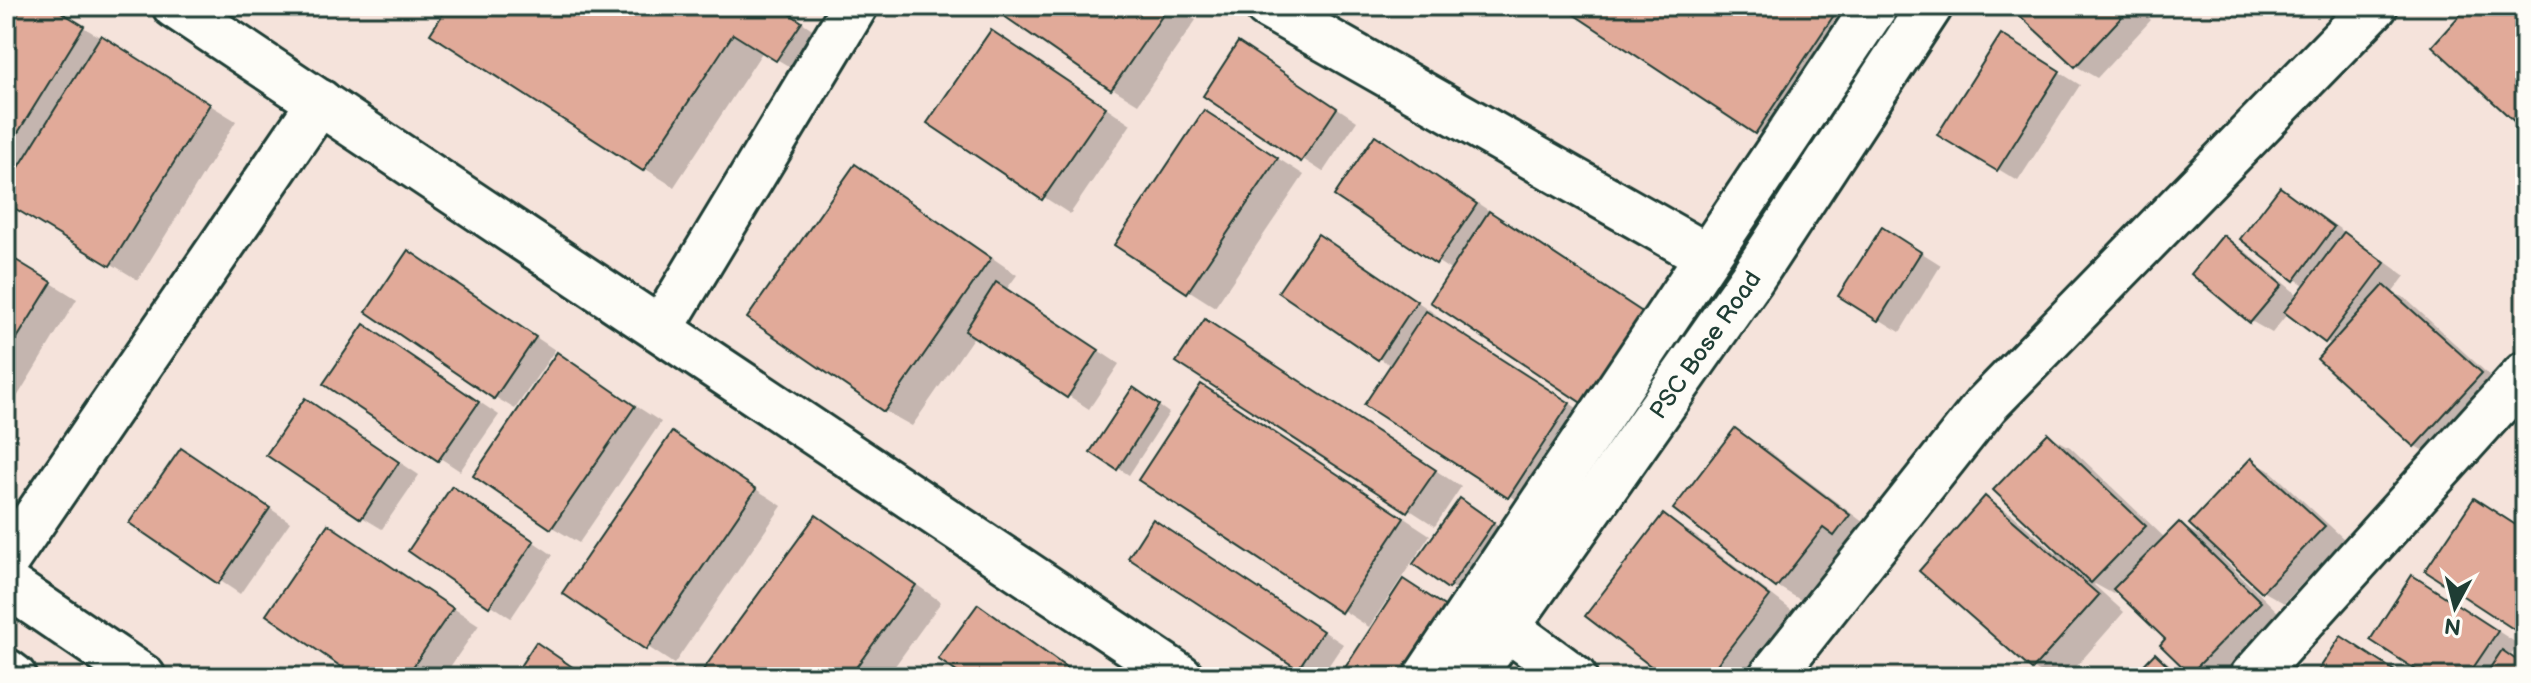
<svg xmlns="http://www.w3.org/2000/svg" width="2531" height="683" font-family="'Balsamiq Sans',sans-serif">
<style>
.shadow{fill:#0003}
.building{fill:#e1aa99;stroke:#1f3d34;stroke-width:2}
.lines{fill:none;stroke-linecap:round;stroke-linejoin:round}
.minor-casing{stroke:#1f3d34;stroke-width:50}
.tertiary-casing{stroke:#1f3d34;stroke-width:50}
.minor{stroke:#fdfcf7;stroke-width:44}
.tertiary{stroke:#fdfcf7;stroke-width:44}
.labels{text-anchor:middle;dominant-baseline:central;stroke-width:6;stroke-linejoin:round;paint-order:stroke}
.street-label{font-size:24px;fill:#1f3d34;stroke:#fdfcf7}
</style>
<rect width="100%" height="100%" fill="#f5e3db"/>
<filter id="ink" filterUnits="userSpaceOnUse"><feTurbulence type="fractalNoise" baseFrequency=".0125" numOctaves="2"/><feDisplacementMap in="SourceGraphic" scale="16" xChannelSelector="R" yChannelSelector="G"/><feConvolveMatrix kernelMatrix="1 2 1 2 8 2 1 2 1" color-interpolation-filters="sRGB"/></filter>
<g filter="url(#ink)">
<g class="shadow">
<path d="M6,6H49L236,121L138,280L6,200V191L12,182L6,178Z"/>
<path d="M450,6H777L831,41L807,77L763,51L674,187L433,33Z"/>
<path d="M1014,6H1176L1196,20L1138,104L1112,88Z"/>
<path d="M1564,6H1882L1786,150Z"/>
<path d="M2028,6H2136L2151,20L2097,78L2076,66Z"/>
<path d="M2471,6H2525V126L2435,46Z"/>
<path d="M1018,48L1131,124L1070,214L930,123Z"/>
<path d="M2022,49L2080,85L2018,181L1998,169Z"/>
<path d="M1260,57L1357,121L1323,172L1205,96Z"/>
<path d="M1205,112L1304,175L1215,307L1116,244Z"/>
<path d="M1397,150L1682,338L1623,426L1596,410L1452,271L1337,195Z"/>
<path d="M856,166L883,182L1017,275L1006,290L1119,364L1089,409L975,335L912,426L885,411L750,317Z"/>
<path d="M2280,189L2301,201L2405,276L2393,292L2406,299L2501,386L2436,458L2415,446L2332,345L2288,313L2272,333L2251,321L2223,238L2244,250L2299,296L2306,286L2295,279Z"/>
<path d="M1903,241L1941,265L1900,332L1841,296Z"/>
<path d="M1339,249L1437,315L1435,318L1596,420L1536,512L1367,405L1392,366L1379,358Z"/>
<path d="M6,255L77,299L6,415Z"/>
<path d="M429,265L555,350L515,409L495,397Z"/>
<path d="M365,326L499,415L460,471L326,383Z"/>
<path d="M1233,337L1461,487L1435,526L1179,362Z"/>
<path d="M557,355L661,422L579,543L552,527Z"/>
<path d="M1145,396L1169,413L1129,475L1118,468Z"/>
<path d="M1228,403L1430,535L1369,627L1141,480Z"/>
<path d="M326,413L419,475L382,529L362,517Z"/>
<path d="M1735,431L1762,446L1876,532L1804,602L1777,586Z"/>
<path d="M673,435L782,506L674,664L565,593Z"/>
<path d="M2049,435L2070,447L2165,538L2179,524L2207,540L2251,460L2272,472L2344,539L2284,603L2263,591L2224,554L2221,557L2281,615L2220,677H2199L2191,673L2168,639L2117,590L2113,594L2095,584L2094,585L2124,612L2067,677H2048L2034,669L1922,571L1985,499L2012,514L2056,553L2059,550Z"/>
<path d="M202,462L290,522L240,594L132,522Z"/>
<path d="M1460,500L1514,536L1470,599L1416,564Z"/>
<path d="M473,501L553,555L511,618L411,551Z"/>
<path d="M2495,512L2525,532V634L2428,571Z"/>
<path d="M816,517L843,533L941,602L887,677H716Z"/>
<path d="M1664,517L1690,532L1795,613L1746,677H1669Z"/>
<path d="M329,527L479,625L443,677H360Z"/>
<path d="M1175,534L1343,644L1321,677H1316L1299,667L1131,557Z"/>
<path d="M2434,590L2518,644L2509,657L2525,666V677H2431Z"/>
<path d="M978,607L999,619L1081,677H968Z"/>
<path d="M2156,655L2167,662L2183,677H2134Z"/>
</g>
<g class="building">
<path d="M6,6H51L84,26L6,152Z"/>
<path d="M448,6H778L802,22L776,61L733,34L643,171L430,34Z"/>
<path d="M1011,6H1169L1111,90L1004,16Z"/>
<path d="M1561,6H1840L1755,134Z"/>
<path d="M2025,6H2130L2131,7L2075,67L2018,14Z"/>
<path d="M2468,6H2522L2525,9V114L2516,123L2432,46Z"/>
<path d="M991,30L1106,107L1042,200L927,123Z"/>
<path d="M2001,34L2060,71L1997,171L1937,135Z"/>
<path d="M101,35L210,104L110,266L6,203V188Z"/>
<path d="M1238,42L1337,108L1301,162L1203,96Z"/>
<path d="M1204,110L1278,158L1187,293L1114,245Z"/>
<path d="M1375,135L1477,204L1436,264L1334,196Z"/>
<path d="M855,164L991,258L884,412L747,318Z"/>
<path d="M2280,187L2334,227L2294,281L2240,239Z"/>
<path d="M1489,211L1656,321L1595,412L1430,302Z"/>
<path d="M1882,227L1921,252L1878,321L1838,296Z"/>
<path d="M2344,232L2385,263L2325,343L2284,312Z"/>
<path d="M1318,234L1417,301L1378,360L1278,292Z"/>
<path d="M2223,235L2282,285L2250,323L2191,274Z"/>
<path d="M408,250L536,337L494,399L366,312Z"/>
<path d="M6,254L52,282L6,356Z"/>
<path d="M996,282L1099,350L1067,398L965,331Z"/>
<path d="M2384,285L2482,373L2414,447L2317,359Z"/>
<path d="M1426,311L1570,403L1508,498L1364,405Z"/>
<path d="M1205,319L1436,470L1407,512L1176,362Z"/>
<path d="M364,324L479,402L438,461L323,384Z"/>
<path d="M557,352L635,406L551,529L473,476Z"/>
<path d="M1201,384L1404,518L1341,613L1138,480Z"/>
<path d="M1133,387L1159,405L1117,470L1090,452Z"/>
<path d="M305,398L399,462L361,519L266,455Z"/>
<path d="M1735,428L1850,515L1834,536L1823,528L1776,588L1673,509Z"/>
<path d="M672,432L756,489L646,650L562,593Z"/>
<path d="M2048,433L2146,526L2091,583L1993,490Z"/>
<path d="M181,448L270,508L218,584L129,523Z"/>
<path d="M2251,458L2325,526L2262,592L2189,524Z"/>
<path d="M452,486L534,541L489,607L408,551Z"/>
<path d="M1985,496L2099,595L2032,670L1919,571Z"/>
<path d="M1460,498L1494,522L1448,589L1413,564Z"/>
<path d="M2474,498L2525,531L2524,636L2425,571Z"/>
<path d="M1663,514L1770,596L1707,677H1665L1585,616Z"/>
<path d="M816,515L916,585L849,677H713L703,670Z"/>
<path d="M1153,519L1323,631L1298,669L1128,558Z"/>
<path d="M2179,522L2261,602L2190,674L2160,645L2165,639L2113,589Z"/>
<path d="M328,524L453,608L406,677H356L266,615Z"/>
<path d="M2412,575L2498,631L2467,677H2427L2370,640Z"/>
<path d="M1403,579L1449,609L1404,677H1339Z"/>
<path d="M978,604L1074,673L1071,677H964L938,659Z"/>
<path d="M2341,636L2404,677H2314Z"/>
<path d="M536,642L587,677H513Z"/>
<path d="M2502,650L2525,666V677H2484Z"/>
<path d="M2155,653L2180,677H2132Z"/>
</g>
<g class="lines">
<g class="minor-casing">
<g id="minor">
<path d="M175,6L1181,677"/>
<path d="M1267,6L1707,256"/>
<path d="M661,328L855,6"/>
<path d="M6,561L320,102"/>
<path d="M1506,627L1574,677"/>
<path d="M1771,677L1986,405L2375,6"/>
<path d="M2252,677L2525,374"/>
</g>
</g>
<g class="tertiary-casing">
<g id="tertiary">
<path d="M6,584L143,677"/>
<path d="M6,671L14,677"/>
<path d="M1426,677L1875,6"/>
<path id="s1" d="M1472,677L1750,281L1930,6"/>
</g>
</g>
<use href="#minor" class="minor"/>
<use href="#tertiary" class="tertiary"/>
</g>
</g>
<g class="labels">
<g class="street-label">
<text stroke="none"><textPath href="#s1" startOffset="406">PSC Bose Road</textPath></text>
</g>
</g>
<rect width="2531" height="683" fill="none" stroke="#fdfcf7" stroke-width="32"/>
<rect x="16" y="16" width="2499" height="651" fill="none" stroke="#1f3d34" stroke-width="3" filter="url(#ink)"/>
<g transform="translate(2455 607) rotate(187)" stroke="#fdfcf7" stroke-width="6" paint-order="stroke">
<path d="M0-6L14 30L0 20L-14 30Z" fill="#1f3d34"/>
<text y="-12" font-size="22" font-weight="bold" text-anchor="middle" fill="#1f3d34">N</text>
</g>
</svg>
